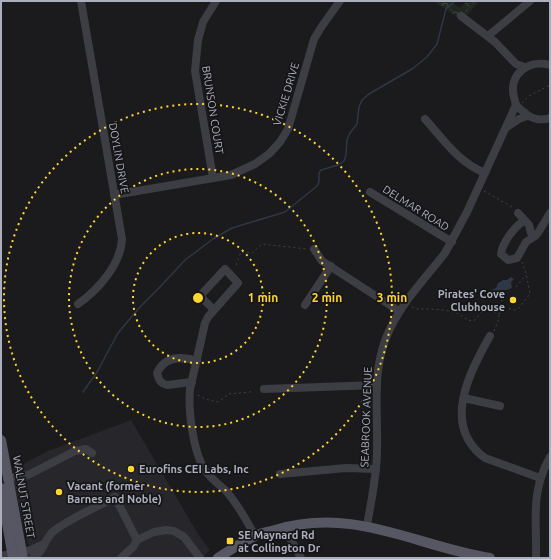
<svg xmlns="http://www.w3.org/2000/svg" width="551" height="559" font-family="Ubuntu,sans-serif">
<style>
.built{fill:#27262a}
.park{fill:url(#park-crowns)}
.water{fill:#2e3743}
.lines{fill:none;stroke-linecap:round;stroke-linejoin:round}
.stream{stroke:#2e3743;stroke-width:1.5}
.path{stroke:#414249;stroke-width:1;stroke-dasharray:2 3;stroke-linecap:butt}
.minor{stroke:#3d3d44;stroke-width:8}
.major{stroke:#565762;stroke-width:10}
.ring{fill:none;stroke:#ffd530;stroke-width:2;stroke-dasharray:2 4}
.poi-dot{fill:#ffd530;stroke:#161518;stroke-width:1.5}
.labels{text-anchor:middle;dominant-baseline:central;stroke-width:3.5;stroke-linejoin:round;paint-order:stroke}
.street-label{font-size:11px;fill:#acafbd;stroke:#161518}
.poi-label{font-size:11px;font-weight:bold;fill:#acafbd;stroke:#161518;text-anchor:start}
.centre{fill:#ffd530;stroke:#161518;stroke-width:2}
.ring-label{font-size:12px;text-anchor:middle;font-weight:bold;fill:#ffd530;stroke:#161518;stroke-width:3.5;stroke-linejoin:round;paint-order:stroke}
</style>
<defs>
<pattern id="park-crowns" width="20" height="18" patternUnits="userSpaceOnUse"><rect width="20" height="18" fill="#1f2922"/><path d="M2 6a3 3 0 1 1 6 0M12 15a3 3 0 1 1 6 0" fill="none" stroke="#3d4640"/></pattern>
</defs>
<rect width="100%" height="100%" fill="#1b1a1d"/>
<path class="built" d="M131,420L198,534L210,550L202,558H33L25,534L14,483V469L48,451Z"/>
<path class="park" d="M433,1H449L460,8L467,1H480L462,20Z"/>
<path class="water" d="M511,277L514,279L511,282L512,288L507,290H500L498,292L497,296L495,297L491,295L490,291L496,288L498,283L503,280H507Z"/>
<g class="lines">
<path class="stream" d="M83,392L97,372L118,333L139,308L160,287L185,260L213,239L232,228L285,212L317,186L319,182V173L321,170L338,165L344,161L346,155L347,140L350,133L357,124L359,107L362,100L369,94L412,69L427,57L437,44L446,9L455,1"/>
<g class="path">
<path d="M438,1L455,12"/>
<path d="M466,11L475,1"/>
<path d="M522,103L529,96L550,85"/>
<path d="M484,191L514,208"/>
<path d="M236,265L241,252L252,253L262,244L307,249"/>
<path d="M516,287L526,275"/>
<path d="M502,306L501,302L503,298"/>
<path d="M412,307L417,309C429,309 443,309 453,312C461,313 465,321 474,321L482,311L487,310L499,314L502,307L515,310L518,309L530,294L526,273L522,262"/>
<path d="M494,331L498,321L499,315"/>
<path d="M198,395L205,399L218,402L229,394L250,392L253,391"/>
</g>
<g class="minor">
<path d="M461,16L495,42L516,64L524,67"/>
<path d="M488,36L530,1"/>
<path d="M550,65C529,59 508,74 514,97C515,100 515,104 517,106C519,108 522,111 524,112C531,119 541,121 550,118"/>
<path d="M425,119C444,140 458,162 485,173"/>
<path d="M507,127L519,119L527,116"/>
<path d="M213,178L195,71L198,40L203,22L216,1"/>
<path d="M370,192L452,242"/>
<path d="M114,195L231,175L255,164L269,154L280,142L288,129L314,39L322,26L340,1"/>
<path d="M518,213L529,225L531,233L535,236L538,233L550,213"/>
<path d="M524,221C515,226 502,243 501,254L508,260L517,258L526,242L535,236"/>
<path d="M314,249L322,261L399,311"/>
<path d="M78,304C98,290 121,264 122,239L81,1"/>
<path d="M305,305L331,266"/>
<path d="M214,310L200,296L225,269L238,283L208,317L205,323L190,389C188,410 193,452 205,470C211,479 220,485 227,492C238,505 247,521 255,536"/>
<path d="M490,336C469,373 441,426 485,458L540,478"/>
<path d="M192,382L167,385C160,383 159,380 157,373C165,356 181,356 197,361"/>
<path d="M264,389L377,385"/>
<path d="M464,398L500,406"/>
<path d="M280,474L346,468L376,469"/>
<path d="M8,478L28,475L75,451L86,449L92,453"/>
<path d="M367,526C371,501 377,476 377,450C378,413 372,373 386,338C399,305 424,280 445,253L467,212L516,105"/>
<path d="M284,527L301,558"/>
<path d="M1,556L31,550L44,544"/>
<path d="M32,558C47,550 42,540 55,530C72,517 96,508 115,497L137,540"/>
<path d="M121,558L133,547L137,540L154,532L166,530L174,531L184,537L200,558"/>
<path d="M536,558C537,520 530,493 550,457"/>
</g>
<g class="major">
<path d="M1,440L23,558"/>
<path d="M1,488L13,558"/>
<path d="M218,558C230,550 242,542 255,536C261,533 268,532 275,530C354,506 415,546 490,558"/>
</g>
</g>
<g class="ring">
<circle cx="198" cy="298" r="65"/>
<circle cx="198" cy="298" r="129"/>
<circle cx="198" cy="298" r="194"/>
</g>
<g class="poi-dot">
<circle cx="513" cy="300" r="4"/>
<circle cx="131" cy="469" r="4"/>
<circle cx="59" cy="492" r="4"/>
<rect x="226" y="537" width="8" height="8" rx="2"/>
</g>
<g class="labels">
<g class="street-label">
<text transform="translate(286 94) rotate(-73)">VICKIE DRIVE</text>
<text transform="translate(213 110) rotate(81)">BRUNSON COURT</text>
<text transform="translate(119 158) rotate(80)">DOYLIN DRIVE</text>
<text transform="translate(416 208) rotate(32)">DELMAR ROAD</text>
<text transform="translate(366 417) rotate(-88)">SEABROOK AVENUE</text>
<text transform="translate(24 497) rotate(80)">WALNUT STREET</text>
</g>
<g class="poi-label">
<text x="505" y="294" text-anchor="end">Pirates' Cove<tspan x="505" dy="13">Clubhouse</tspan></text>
<text x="139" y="469">Eurofins CEI Labs, Inc</text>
<text x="67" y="486">Vacant (former<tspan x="67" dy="13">Barnes and Noble)</tspan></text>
<text x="238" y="535">SE Maynard Rd<tspan x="238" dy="13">at Collington Dr</tspan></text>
</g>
</g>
<circle cx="198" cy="298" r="6" class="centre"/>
<g class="ring-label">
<text x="263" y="302">1 min</text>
<text x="327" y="302">2 min</text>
<text x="392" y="302">3 min</text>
</g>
<rect width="551" height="559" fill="none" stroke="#acafbd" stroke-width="4"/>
</svg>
